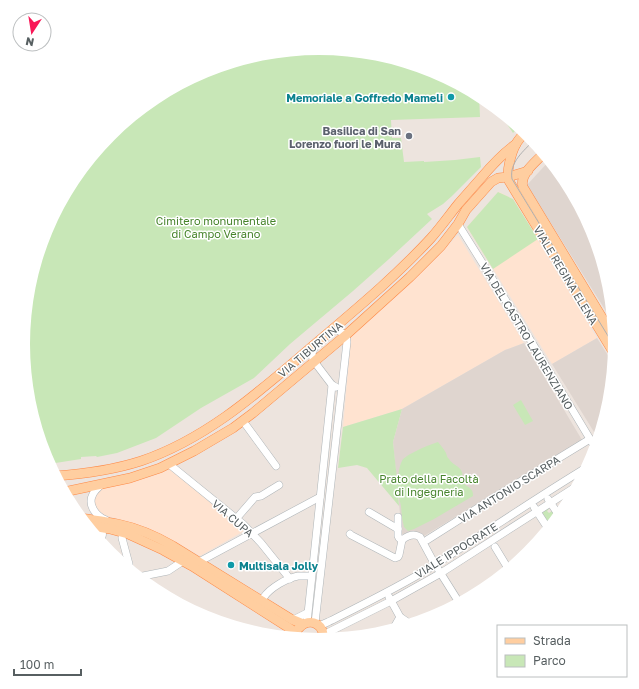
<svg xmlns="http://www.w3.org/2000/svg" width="639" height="689" font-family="'Golos Text',sans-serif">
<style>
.commercial{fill:#ffe3d0}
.education{fill:#dfd5cf}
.green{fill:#c8e7b7}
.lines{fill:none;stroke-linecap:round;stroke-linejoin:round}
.minor-tunnel{stroke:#c8c3bf;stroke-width:7;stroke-dasharray:7 3.5;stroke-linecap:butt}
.minor-casing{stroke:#afb5b8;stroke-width:8}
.major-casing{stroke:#fe8845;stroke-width:10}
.minor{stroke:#fff;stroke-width:7}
.major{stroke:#ffcea0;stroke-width:9}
.tram{stroke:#afb0b1;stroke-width:1}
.culture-dot{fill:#0f9aa8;stroke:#fff;stroke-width:1.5}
.worship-dot{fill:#6b7280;stroke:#fff;stroke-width:1.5}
.labels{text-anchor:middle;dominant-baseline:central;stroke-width:3;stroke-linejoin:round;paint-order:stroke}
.culture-label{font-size:11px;font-weight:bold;fill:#0d838f;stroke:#fff;text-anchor:end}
.worship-label{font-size:11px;font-weight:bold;fill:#5b616d;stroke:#fff;text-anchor:end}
.park-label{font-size:11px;fill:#47842c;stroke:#fff}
.street-label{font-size:11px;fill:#575f61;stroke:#fff}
</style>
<rect width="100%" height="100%" fill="#ede4de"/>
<g class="commercial">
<path d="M499,192L513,199L597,338L552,364L467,227Z"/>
<path d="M458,235L524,343L505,350L402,409L343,427L351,337L428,266Z"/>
<path d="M173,468L174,472L244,531L200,556L174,541L145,527L115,518L100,514L94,506L95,495L101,489L150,477Z"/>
</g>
<g class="education">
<path d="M550,160L566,180L594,231L610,287L614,324L527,185Z"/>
<path d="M597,338L614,365L610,403L599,440L552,364Z"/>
<path d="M524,343L582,440L424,536L402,534L393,442L402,409L505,350Z"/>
</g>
<g class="green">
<path d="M320,48L378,54L433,71L479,95L480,117L391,120L392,138H401L404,162L424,161V162L455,160L480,157L481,167L452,196L443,204L427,214L432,219L389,259L353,291L290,344L254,378L201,408L156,438L117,453L97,457L96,456L81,457V459L49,464L45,458L29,402L23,344L29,286L46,231L73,180L110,135L155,98L206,70L262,54Z"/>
<path d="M497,108L519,127L513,133L497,109Z"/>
<path d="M498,192L513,199L538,239L493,269L467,227Z"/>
<path d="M521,400L533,421L525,425L513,405Z"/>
<path d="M402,409L393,442L397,479C399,474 399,466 402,461C404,455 431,444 438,442C441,446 444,449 446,453C447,456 447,457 449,459C454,467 462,465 463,477L461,479C464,488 474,486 473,496L434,519L414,529L408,531L404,527L402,518L401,506L398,492L399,506L367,468L357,465L338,468L343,427Z"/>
<path d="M547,507L549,509L547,511L549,513L552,511L558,519L551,527L542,512Z"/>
</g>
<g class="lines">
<path class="minor-tunnel" d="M114,558L127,559"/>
<g class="minor-casing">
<g id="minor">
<path d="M458,224L528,336L596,449"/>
<path d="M316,344L312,353L313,360L332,385L336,387"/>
<path d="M243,421L276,466"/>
<path d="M169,464L243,524L261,543L290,579"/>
<path d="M102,484C99,487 95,490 93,494C87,505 96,516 106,520"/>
<path d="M548,499L560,517"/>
<path d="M534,507L549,530"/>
<path d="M369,512L398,529"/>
<path d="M398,517V536L399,538L402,540"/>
<path d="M236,519L255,497L261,496L279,485"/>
<path d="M350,534L351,535L395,558L398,557L399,555L402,540C407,536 414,533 420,537L433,561L460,604"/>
<path d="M122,538L129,564"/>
<path d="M427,540L495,497L590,439"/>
<path d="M99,541C103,537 104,533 100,527"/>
<path d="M495,547L509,570"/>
<path d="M195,564L320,497"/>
<path d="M138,577L168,571L180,563L185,558"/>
<path d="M264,597C270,588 287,578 298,576C301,576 304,576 308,576"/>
<path d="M389,597L400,617L412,625"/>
<path d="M293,620L307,613"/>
<path d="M307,623L332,385"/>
<path d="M315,623L347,342L346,335L334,328"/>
<path d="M319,626L328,622C364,604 399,587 433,566C485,533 536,498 589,466"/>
<path d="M392,631L400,617"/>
<path d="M323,636L329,632L391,601L441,573L580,484"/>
</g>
</g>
<g class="major-casing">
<g id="major">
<path d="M525,132C522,136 518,140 516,144C511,153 506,172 509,181L615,355"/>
<path d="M544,153C536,162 519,174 523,187L615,339"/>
<path d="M55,476C84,474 113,470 141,461C209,438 262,389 315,344C355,310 395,277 431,238C441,227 450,214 459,203C467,194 474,186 481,178C492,165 502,154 516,144"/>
<path d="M64,492L130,478L160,468L194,451L233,428L253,413L346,335L410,277L441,246L458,224L466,210L491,182L498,178L508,177L528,171"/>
<path d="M80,518C92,520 105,521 118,524C137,528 156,536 173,546L291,619L303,624"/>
<path d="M86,525L110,529L128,534L163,550L192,566L297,633"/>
<path d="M299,628C310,616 327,625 322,641"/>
</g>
</g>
<use href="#minor" class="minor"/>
<use href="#major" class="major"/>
<path class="tram" d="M534,140C524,151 509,162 512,179L616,349"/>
</g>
<g class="culture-dot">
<circle cx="451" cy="97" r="4"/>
<circle cx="231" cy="565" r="4"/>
</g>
<circle class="worship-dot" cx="409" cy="136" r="4"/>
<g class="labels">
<g class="culture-label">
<text x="443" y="97">Memoriale a Goffredo Mameli</text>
<text x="239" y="565" text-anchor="start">Multisala Jolly</text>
</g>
<g class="worship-label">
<text x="401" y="130">Basilica di San<tspan x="401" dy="13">Lorenzo fuori le Mura</tspan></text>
</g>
<g class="park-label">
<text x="216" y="220">Cimitero monumentale<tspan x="216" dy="13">di Campo Verano</tspan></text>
<text x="429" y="478">Prato della Facoltà<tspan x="429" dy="13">di Ingegneria</tspan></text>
</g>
<g class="street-label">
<text transform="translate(566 275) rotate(59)">VIALE REGINA ELENA</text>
<text transform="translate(527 336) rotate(59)">VIA DEL CASTRO LAURENZIANO</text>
<text transform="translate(310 349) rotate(-40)">VIA TIBURTINA</text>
<text transform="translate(509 489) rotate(-32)">VIA ANTONIO SCARPA</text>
<text transform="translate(233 518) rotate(41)">VIA CUPA</text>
<text transform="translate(456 550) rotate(-32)">VIALE IPPOCRATE</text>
</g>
</g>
<path d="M0 0H639V689H0ZM30 344a289 289 0 1 1 578 0a289 289 0 1 1-578 0Z" fill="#fff" fill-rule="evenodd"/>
<rect x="497" y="625" width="130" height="52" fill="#ffffff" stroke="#bcbfc0"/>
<rect x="505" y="638" width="20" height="6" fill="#ffcea0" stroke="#bcbfc0"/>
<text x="533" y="645" font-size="12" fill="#575f61">Strada</text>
<rect x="505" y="655" width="20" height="12" fill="#c8e7b7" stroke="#bcbfc0"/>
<text x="533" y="665" font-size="12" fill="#575f61">Parco</text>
<g transform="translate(32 32) rotate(192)"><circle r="19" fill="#ffffff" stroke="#bcbfc0"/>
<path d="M0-3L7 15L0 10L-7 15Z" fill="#f91757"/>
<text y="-6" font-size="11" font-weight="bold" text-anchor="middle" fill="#575f61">N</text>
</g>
<path d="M14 669v6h67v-6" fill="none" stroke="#575f61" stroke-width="2"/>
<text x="20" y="669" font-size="12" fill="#575f61" stroke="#ffffff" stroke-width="3" paint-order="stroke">100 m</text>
</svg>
